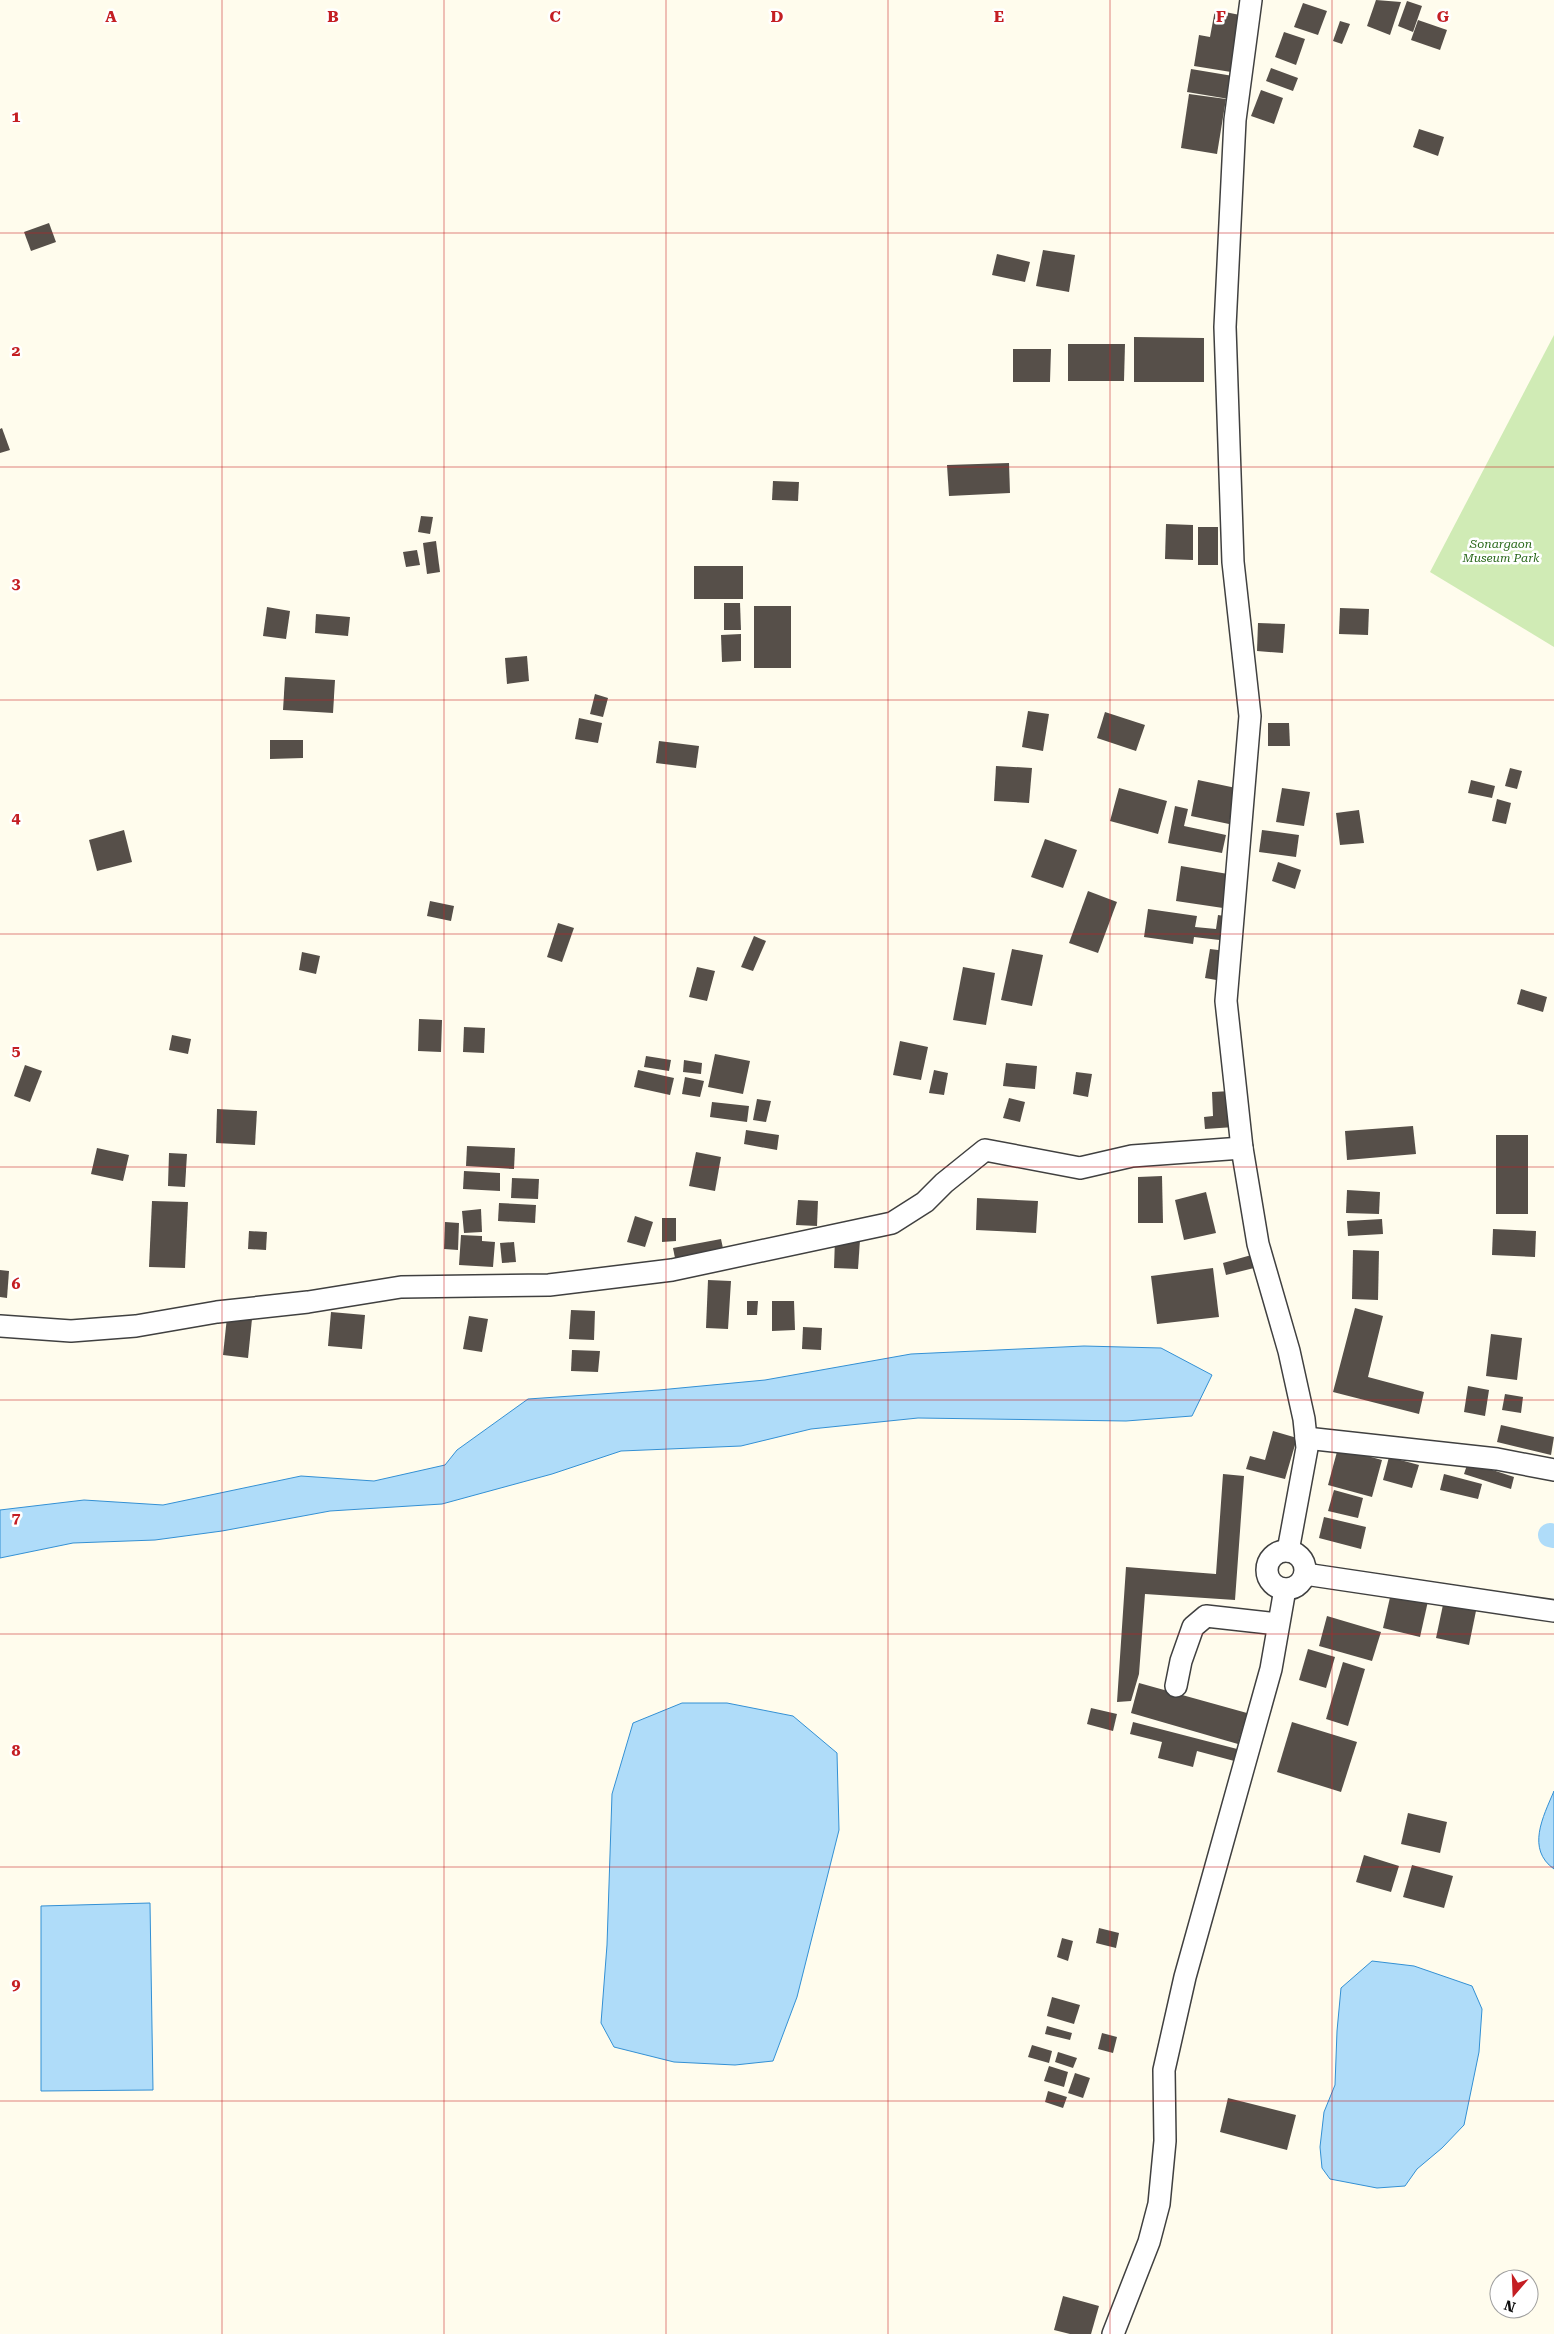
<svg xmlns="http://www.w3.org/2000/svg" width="1554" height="2334" font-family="'Roboto Serif',serif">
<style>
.green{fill:#d0ebb5}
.water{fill:#afdcf9;stroke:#3390d4}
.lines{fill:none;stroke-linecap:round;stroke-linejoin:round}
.canal{stroke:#afdcf9;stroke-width:24}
.building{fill:#564f49}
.minor-casing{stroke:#404040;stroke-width:24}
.minor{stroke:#fff;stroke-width:21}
.grid{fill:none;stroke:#c41e23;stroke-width:1;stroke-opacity:0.55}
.labels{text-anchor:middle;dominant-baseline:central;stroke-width:5;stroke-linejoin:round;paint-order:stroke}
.park-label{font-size:12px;font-style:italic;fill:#29681a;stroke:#fff}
.grid-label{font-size:16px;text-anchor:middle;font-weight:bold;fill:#c41e23;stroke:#fff;stroke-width:5;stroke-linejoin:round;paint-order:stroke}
</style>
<rect width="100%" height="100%" fill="#fffced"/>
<path class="green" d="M1554,335V647L1430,572Z"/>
<g class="water">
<path d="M1084,1346L1161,1348L1212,1375L1192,1416L1126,1421L918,1418L811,1429L741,1446L621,1451L552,1474L442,1504L330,1511L222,1531L155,1540L73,1543L0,1558V1510L84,1500L163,1505L301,1476L374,1481L445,1465L457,1450L528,1399L659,1390L765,1380L911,1354Z"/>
<path d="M682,1703H727L793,1716L837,1753L839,1830L797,1997L773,2061L735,2065L674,2062L614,2047L601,2023L607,1945L612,1794L633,1723Z"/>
<path d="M1554,1791V1869C1526,1849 1543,1817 1554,1791Z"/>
<path d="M150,1903L153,2090L41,2091V1906Z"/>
<path d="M1372,1961L1414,1966L1472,1986L1482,2009L1479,2052L1464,2125L1442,2148L1417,2169L1405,2186L1377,2188L1330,2179L1322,2168L1320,2147L1324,2112L1335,2085L1337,2031L1341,1988Z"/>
</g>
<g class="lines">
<path class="canal" d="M1550,1535L1554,1536"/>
</g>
<g class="building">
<path d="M1376,0L1401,2L1390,35L1367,26Z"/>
<path d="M1407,1L1422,6L1413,32L1398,26Z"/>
<path d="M1303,3L1327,11L1318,35L1294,27Z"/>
<path d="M1215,10L1240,15L1231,72L1194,66L1199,35L1210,37Z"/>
<path d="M1418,20L1447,30L1440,50L1411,40Z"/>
<path d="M1340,21L1350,24L1342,44L1333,41Z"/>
<path d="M1284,32L1305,39L1296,65L1275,57Z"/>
<path d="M1271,68L1298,78L1293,91L1266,81Z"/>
<path d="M1191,69L1233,76L1229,99L1187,92Z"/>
<path d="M1261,90L1283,98L1274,124L1251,116Z"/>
<path d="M1189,94L1226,99L1217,154L1181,148Z"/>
<path d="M1419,129L1444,137L1438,156L1413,147Z"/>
<path d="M49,223L56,242L31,251L24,232Z"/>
<path d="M1043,250L1075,255L1069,292L1036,286Z"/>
<path d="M997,254L1030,262L1025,282L992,275Z"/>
<path d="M1134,337L1204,338V382H1134Z"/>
<path d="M1068,344H1125L1124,381H1068Z"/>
<path d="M1013,349H1051L1050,382H1013Z"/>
<path d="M2,428L10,450L0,453V429Z"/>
<path d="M1009,463L1010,493L949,496L947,465Z"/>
<path d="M773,481L799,482L798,501L772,500Z"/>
<path d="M421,516L433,517L430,534L418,532Z"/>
<path d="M1166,524L1193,525V560L1165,559Z"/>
<rect x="1198" y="527" width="20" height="38"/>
<path d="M436,541L440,572L427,574L423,543Z"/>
<path d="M417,550L420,565L406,567L403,552Z"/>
<rect x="694" y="566" width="49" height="33"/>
<path d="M724,603H740L741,630H724Z"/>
<rect x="754" y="606" width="37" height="62"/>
<path d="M267,607L290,611L286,639L263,636Z"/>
<path d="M1340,608L1369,609L1368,635L1339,634Z"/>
<path d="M316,614L350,617L348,636L315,633Z"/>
<path d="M1258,623L1285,624L1283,653L1257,651Z"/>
<path d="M741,634V661L722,662L721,635Z"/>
<path d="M527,656L529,681L507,684L505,658Z"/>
<path d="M285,677L335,680L333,713L283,710Z"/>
<path d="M595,694L608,698L603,717L590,714Z"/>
<path d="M1028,711L1049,714L1043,751L1022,747Z"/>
<path d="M1105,712L1145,725L1136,751L1097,738Z"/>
<path d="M579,718L602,723L598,743L575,739Z"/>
<path d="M1268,723H1289L1290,746H1268Z"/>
<path d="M270,740H303V758L270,759Z"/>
<path d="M659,741L699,746L696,768L656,763Z"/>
<path d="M996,766L1032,768L1029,803L994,801Z"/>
<path d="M1510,768L1522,771L1517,789L1505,786Z"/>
<path d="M1198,780L1236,788L1229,824L1191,816Z"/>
<path d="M1471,780L1495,786L1492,798L1468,793Z"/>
<path d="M1119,788L1167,801L1158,834L1110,821Z"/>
<path d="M1282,788L1310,792L1304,826L1276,822Z"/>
<path d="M1497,799L1511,803L1506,824L1492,821Z"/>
<path d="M1175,806L1188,809L1184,826L1226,835L1222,853L1168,843Z"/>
<path d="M1359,810L1364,843L1340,845L1336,813Z"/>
<path d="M124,830L132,862L97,871L89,840Z"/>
<path d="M1262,830L1299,835L1296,857L1259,852Z"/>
<path d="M1045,839L1077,850L1063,888L1031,877Z"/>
<path d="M1278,862L1301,870L1295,889L1272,881Z"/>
<path d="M1181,866L1228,874L1223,908L1176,901Z"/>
<path d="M1088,891L1117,902L1098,953L1069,943Z"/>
<path d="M430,901L454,906L451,921L427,916Z"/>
<path d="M1148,909L1197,916L1195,927L1216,929L1218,915L1231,917L1228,941L1194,937L1193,944L1144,937Z"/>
<path d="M558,923L574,928L562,962L547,957Z"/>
<path d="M754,936L766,941L753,971L741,967Z"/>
<path d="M1012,949L1043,955L1032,1006L1001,1000Z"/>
<path d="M1210,949L1226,951L1222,981L1205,978Z"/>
<path d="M302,952L320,956L316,974L299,970Z"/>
<path d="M697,967L715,971L707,1001L689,997Z"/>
<path d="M963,967L995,973L986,1025L953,1020Z"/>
<path d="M1521,989L1547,997L1543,1012L1517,1004Z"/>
<path d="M419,1019L442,1020L441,1052L418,1051Z"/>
<path d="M464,1027L485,1028L484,1053L463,1052Z"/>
<path d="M172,1035L191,1039L188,1054L169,1050Z"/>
<path d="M900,1041L928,1047L921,1080L893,1075Z"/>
<path d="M715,1054L750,1061L743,1094L708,1087Z"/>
<path d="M646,1056L671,1060L669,1071L644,1067Z"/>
<path d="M684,1060L702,1063L701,1074L683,1072Z"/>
<path d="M1006,1063L1037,1066L1035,1089L1003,1086Z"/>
<path d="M25,1065L42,1071L30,1102L14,1096Z"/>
<path d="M638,1070L674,1078L670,1095L634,1087Z"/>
<path d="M934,1070L948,1073L944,1095L929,1093Z"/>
<path d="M1076,1072L1092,1074L1088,1097L1073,1094Z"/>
<path d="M685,1077L704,1081L700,1097L682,1094Z"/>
<path d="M1232,1091L1234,1127L1205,1129L1204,1117L1213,1116L1212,1092Z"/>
<path d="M1009,1098L1025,1102L1020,1122L1003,1118Z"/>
<path d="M757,1099L771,1101L766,1122L753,1120Z"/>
<path d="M712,1102L749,1106L747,1122L710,1117Z"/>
<path d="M217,1109L257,1111L255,1145L216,1143Z"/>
<path d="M1413,1126L1416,1154L1347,1160L1345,1131Z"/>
<path d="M746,1130L779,1135L777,1150L744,1144Z"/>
<rect x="1496" y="1135" width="32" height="79"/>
<path d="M467,1146L515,1148L514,1169L466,1166Z"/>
<path d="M97,1148L129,1155L123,1181L91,1174Z"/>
<path d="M696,1152L721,1157L715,1191L689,1186Z"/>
<path d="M169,1153L187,1154L185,1187L168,1186Z"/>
<path d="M464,1171L500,1173V1191L463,1189Z"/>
<path d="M1162,1176L1163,1223H1138V1177Z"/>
<path d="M512,1178L539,1179L538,1199L511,1198Z"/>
<path d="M1347,1190L1380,1192L1379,1214L1346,1213Z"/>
<path d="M1206,1192L1216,1233L1184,1240L1175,1200Z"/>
<path d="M977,1198L1038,1201L1036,1233L976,1230Z"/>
<path d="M798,1200L818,1201L817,1226L796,1225Z"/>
<path d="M152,1201L188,1202L185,1268L149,1267Z"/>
<path d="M499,1203L536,1205L535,1223L498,1221Z"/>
<path d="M481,1209L482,1232L464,1233L462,1211Z"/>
<path d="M635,1216L653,1222L645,1247L627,1242Z"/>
<path d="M662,1218H676V1241L662,1242Z"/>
<path d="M1382,1219L1383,1234L1348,1236L1347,1221Z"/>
<path d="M445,1222L459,1223L458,1250L444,1249Z"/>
<path d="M1493,1229L1536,1231L1535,1257L1492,1255Z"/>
<path d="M249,1231L267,1232L266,1250L248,1249Z"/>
<path d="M461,1235L482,1236V1241L495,1242L493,1267L459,1265Z"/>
<path d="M721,1239L724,1253L676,1263L673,1248Z"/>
<path d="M835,1239L860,1240L858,1269L834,1268Z"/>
<path d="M514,1242L516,1262L502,1263L500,1243Z"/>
<path d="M1353,1250L1379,1251L1378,1300L1352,1299Z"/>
<path d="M1255,1254L1258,1267L1226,1275L1223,1263Z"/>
<path d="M1213,1268L1219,1317L1157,1324L1151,1276Z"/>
<path d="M0,1270L9,1271L7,1298L0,1297Z"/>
<path d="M708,1280L731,1281L728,1329L706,1328Z"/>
<path d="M747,1301H758L757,1315H747Z"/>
<path d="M772,1301H794L795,1330L772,1331Z"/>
<path d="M1355,1308L1383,1316L1368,1377L1424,1392L1419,1414L1333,1392Z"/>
<path d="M571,1310L595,1311L594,1340L569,1339Z"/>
<path d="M331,1312L365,1315L362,1349L328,1346Z"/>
<path d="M469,1316L488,1319L482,1352L463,1349Z"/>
<path d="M227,1317L252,1319L248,1358L223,1355Z"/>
<path d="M803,1327L822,1328L821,1350L802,1349Z"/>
<path d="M1491,1334L1522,1338L1517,1380L1486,1376Z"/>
<path d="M572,1350L600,1351L598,1372L571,1371Z"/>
<path d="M1468,1386L1489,1390L1485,1416L1464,1412Z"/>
<path d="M1505,1394L1523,1397L1521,1413L1502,1410Z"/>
<path d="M1501,1425L1554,1437L1551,1455L1497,1442Z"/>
<path d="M1273,1431L1297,1438L1285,1479L1246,1469L1250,1456L1265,1460Z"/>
<path d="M1338,1448L1382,1460L1372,1497L1328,1485Z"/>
<path d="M1389,1457L1419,1465L1412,1488L1383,1480Z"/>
<path d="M1468,1462L1514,1477L1511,1489L1464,1474Z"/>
<path d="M1223,1474L1244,1476L1235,1600L1145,1594L1139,1674L1131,1701L1117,1702L1126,1567L1216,1574Z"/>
<path d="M1444,1474L1482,1484L1478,1499L1440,1490Z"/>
<path d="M1334,1490L1363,1498L1358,1518L1328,1511Z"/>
<path d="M1324,1517L1366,1527L1361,1549L1319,1538Z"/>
<path d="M1391,1593L1428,1601L1420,1637L1383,1628Z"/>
<path d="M1444,1600L1477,1606L1469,1645L1436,1638Z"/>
<path d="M1327,1616L1381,1632L1372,1661L1319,1646Z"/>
<path d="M1308,1649L1335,1657L1326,1688L1299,1680Z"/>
<path d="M1343,1662L1365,1669L1348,1726L1326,1719Z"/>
<path d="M1139,1683L1247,1713L1238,1744L1131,1713Z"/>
<path d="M1091,1708L1117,1714L1113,1731L1087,1724Z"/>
<path d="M1133,1722L1241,1750L1238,1762L1197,1751L1193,1767L1158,1758L1162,1742L1130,1734Z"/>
<path d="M1292,1722L1357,1742L1341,1792L1277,1772Z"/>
<path d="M1408,1813L1447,1822L1440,1853L1401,1844Z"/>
<path d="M1364,1855L1399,1866L1391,1892L1356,1882Z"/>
<path d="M1412,1865L1453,1876L1444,1908L1403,1897Z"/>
<path d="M1099,1928L1119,1933L1116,1948L1096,1943Z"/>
<path d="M1062,1938L1073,1941L1068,1961L1057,1957Z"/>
<path d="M1052,1997L1080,2005L1074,2024L1047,2016Z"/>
<path d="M1047,2026L1072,2033L1070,2040L1045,2034Z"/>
<path d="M1102,2033L1117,2037L1113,2053L1098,2049Z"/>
<path d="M1032,2045L1052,2051L1049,2063L1028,2057Z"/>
<path d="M1058,2052L1077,2058L1073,2068L1055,2062Z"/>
<path d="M1049,2066L1068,2072L1064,2087L1044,2081Z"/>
<path d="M1075,2073L1090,2078L1083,2098L1068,2093Z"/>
<path d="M1048,2091L1067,2097L1063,2108L1045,2102Z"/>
<path d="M1228,2098L1296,2115L1287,2150L1220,2132Z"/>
<path d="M1063,2296L1099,2306L1091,2334H1070L1054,2330Z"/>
</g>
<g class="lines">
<g class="minor-casing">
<g id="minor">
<path d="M1251,0L1235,120L1225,327L1233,562L1250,716L1226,1001L1242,1148L1258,1244L1289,1351L1304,1419L1307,1448L1288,1551"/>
<path d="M0,1326L71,1331L136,1326L217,1312L308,1302L401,1287L549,1285L672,1270L892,1223L925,1202L944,1183L985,1150L1080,1168L1132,1156L1242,1148"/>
<path d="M1306,1438L1497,1459L1554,1470"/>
<circle cx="1286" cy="1570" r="19"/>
<path d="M1305,1574L1554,1611"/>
<path d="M1176,1686L1181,1661L1193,1627L1206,1616L1278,1624"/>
<path d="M1113,2334L1149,2242L1159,2204L1165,2141L1164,2070L1185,1977L1271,1669L1285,1589"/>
</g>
</g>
<use href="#minor" class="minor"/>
</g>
<path class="grid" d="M222,0V2334M444,0V2334M666,0V2334M888,0V2334M1110,0V2334M1332,0V2334M0,233H1554M0,467H1554M0,700H1554M0,934H1554M0,1167H1554M0,1400H1554M0,1634H1554M0,1867H1554M0,2101H1554"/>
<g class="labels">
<g class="park-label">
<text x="1501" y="544">Sonargaon<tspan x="1501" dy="14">Museum Park</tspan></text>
</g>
</g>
<g class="grid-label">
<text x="111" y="22">A</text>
<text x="333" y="22">B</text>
<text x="555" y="22">C</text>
<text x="777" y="22">D</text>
<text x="999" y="22">E</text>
<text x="1221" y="22">F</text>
<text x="1443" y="22">G</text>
<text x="16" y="122">1</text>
<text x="16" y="356">2</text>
<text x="16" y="589">3</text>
<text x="16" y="823">4</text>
<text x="16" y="1056">5</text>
<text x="16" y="1289">6</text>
<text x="16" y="1523">7</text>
<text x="16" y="1756">8</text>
<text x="16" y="1990">9</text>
</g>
<g transform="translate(1514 2294) rotate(199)"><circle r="24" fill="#ffffff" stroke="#9e9e9e"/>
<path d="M0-4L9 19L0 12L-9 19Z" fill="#c41e23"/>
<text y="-8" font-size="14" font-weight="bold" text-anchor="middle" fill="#0d0d0d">N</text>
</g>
</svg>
